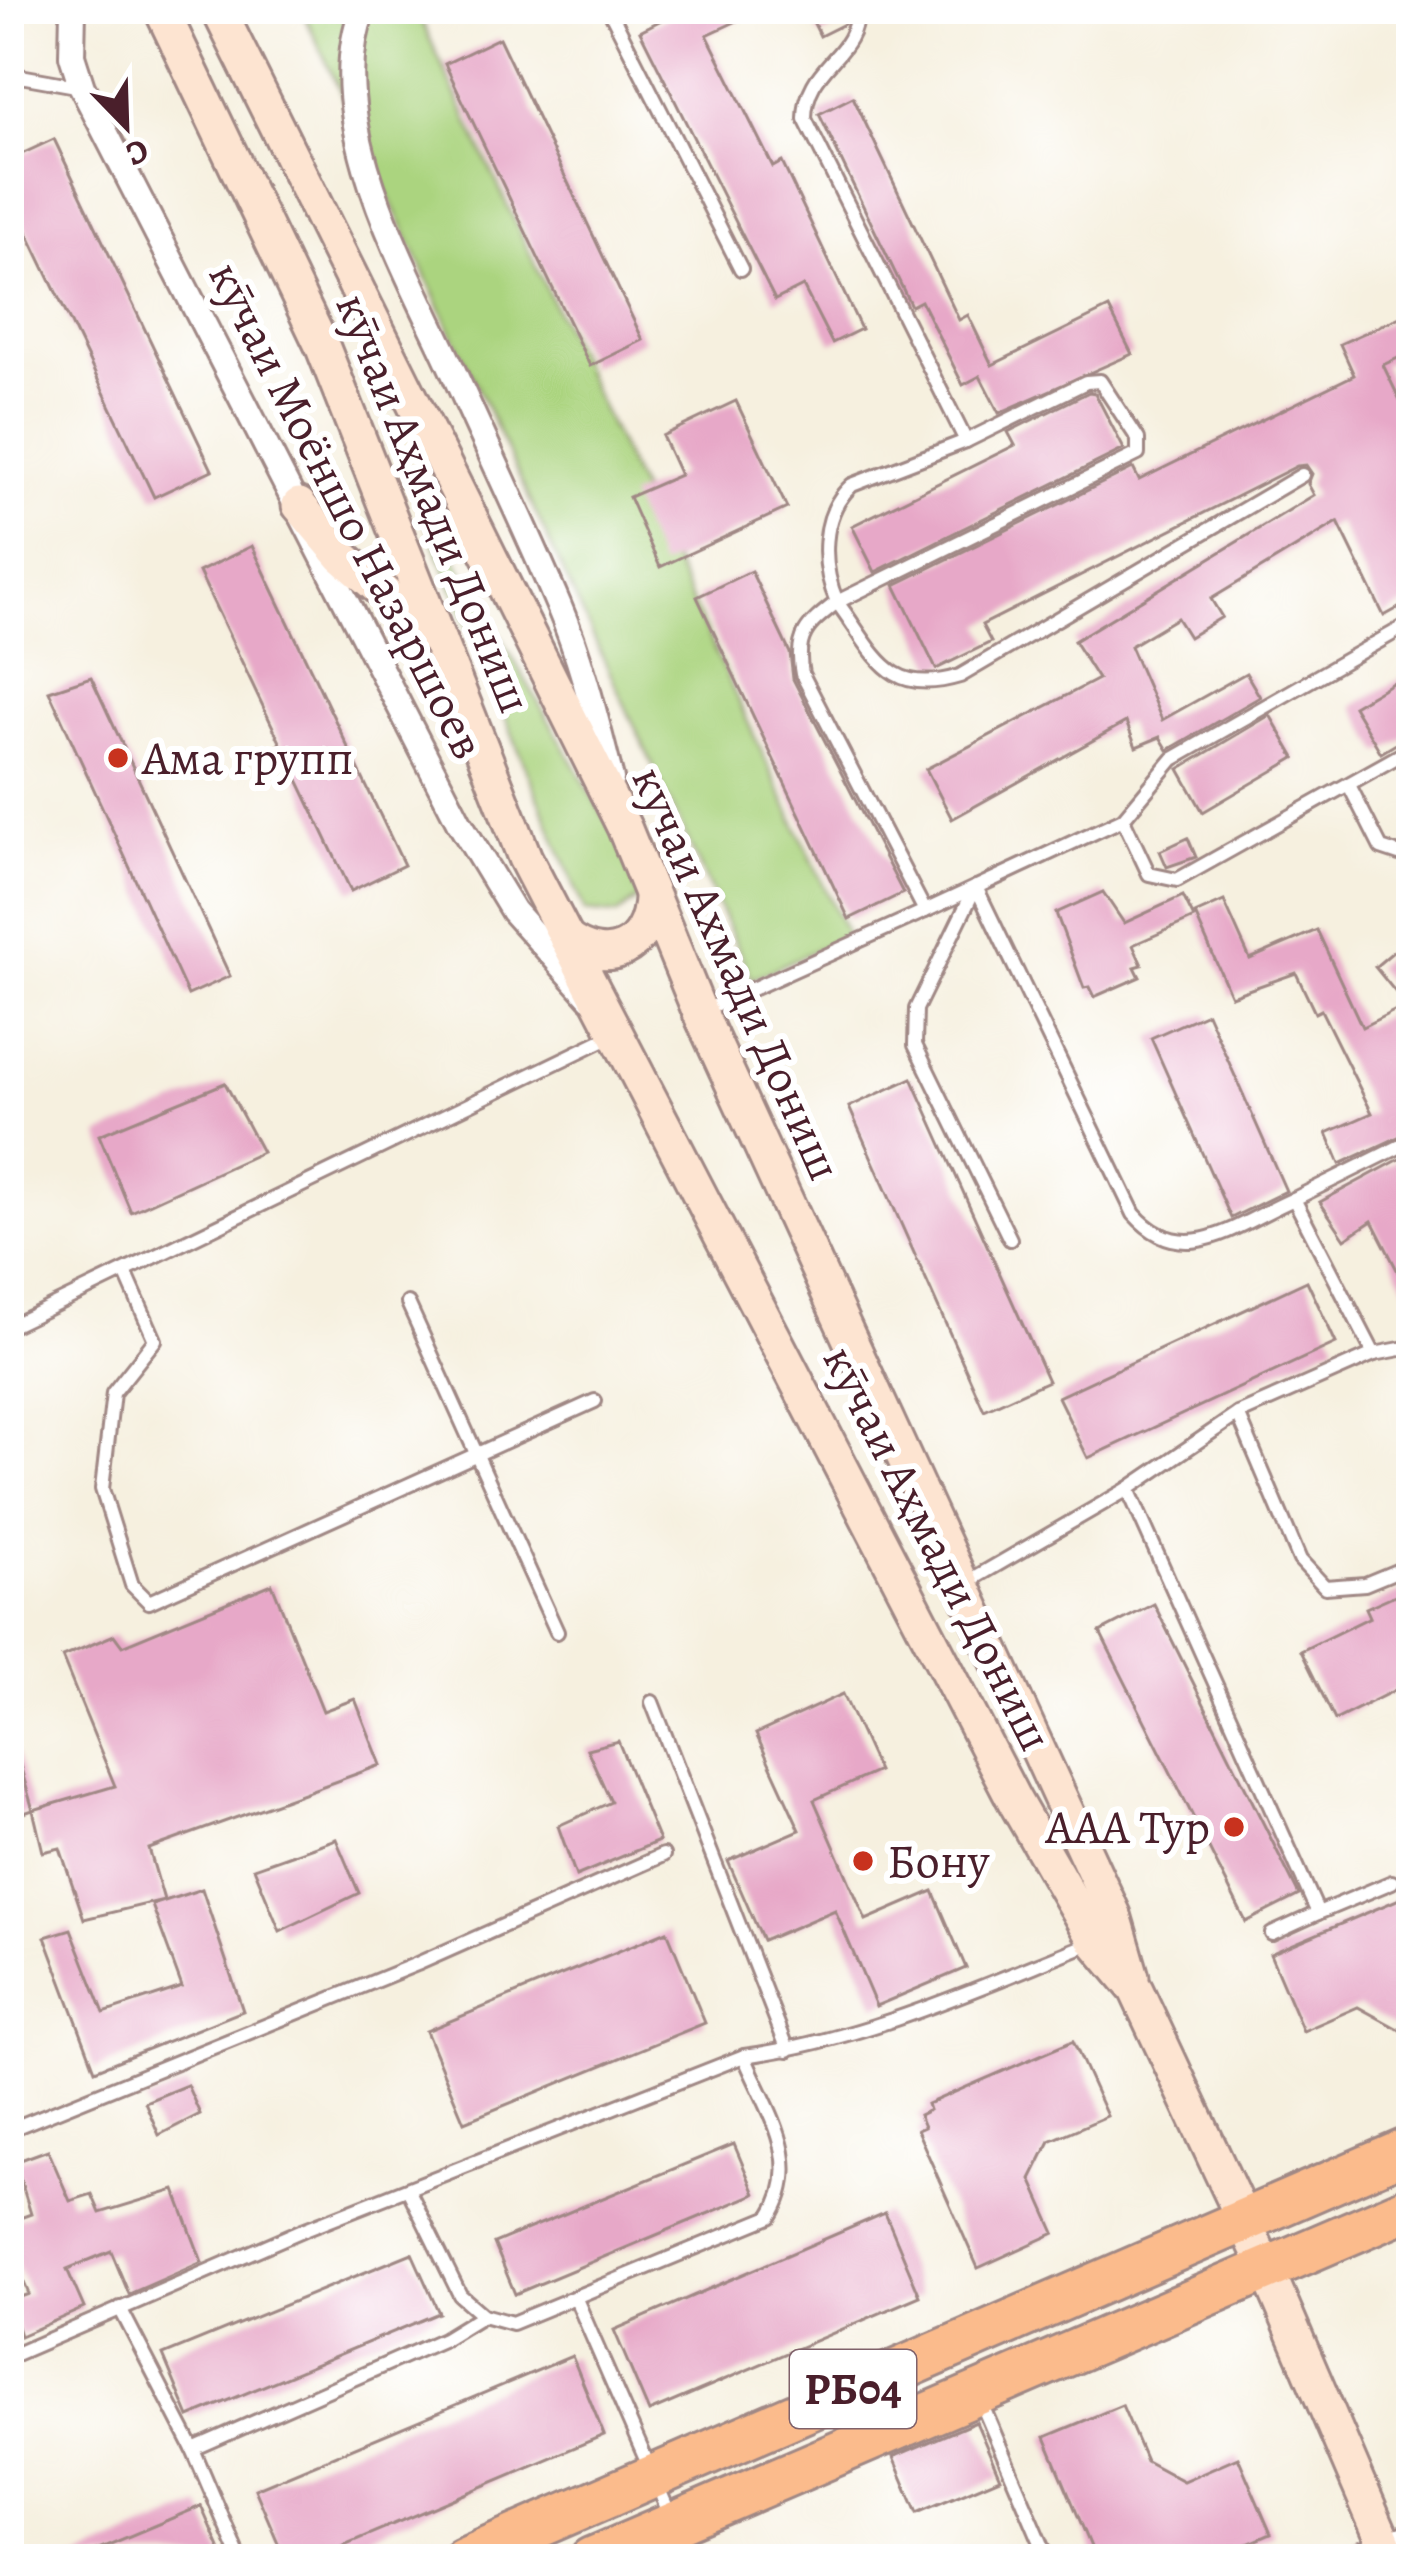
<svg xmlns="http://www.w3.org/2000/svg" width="1420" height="2568" font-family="Alegreya,serif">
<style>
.green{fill:#abd47f;stroke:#7a7a55;stroke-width:3}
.building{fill:#e7a8c8}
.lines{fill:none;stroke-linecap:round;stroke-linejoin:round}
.lane-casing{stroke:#a08885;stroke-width:18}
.street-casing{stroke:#a08885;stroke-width:30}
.secondary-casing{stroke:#a08885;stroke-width:39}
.highway-casing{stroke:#a08885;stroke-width:48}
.lane{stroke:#fff;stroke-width:12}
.street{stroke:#fff;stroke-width:24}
.secondary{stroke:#fde4d1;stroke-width:33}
.highway{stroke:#fbbb8c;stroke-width:42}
.poi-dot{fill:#c8321e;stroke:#fff;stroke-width:4.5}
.labels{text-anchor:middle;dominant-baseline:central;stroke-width:12;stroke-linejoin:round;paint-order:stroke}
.shield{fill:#fff;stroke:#80626b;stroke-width:3}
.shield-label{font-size:45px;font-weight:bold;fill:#4a1f2b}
.street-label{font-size:48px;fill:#4a1f2b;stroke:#fff}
.poi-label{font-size:48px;fill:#4a1f2b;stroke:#fff;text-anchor:start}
</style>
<rect width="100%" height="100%" fill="#fff"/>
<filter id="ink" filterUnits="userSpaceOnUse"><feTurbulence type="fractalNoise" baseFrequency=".00833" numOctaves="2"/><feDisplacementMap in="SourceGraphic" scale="24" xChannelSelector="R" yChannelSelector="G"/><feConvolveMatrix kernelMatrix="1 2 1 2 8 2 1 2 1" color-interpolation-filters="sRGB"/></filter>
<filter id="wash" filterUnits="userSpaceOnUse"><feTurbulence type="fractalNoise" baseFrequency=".004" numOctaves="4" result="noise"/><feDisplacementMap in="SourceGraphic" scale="48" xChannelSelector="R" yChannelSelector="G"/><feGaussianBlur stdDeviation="2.7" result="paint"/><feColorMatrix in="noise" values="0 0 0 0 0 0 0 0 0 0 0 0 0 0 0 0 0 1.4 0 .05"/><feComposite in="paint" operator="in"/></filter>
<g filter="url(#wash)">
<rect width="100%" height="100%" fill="#f6f0df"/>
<g class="green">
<path d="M324,9H416L847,935L752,979L306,18Z"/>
<path d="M404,469L619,842L639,898L617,915L585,912Z"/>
</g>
<g id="blocks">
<g class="building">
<path d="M683,9H763L707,35L773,167L782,162L861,329L832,343L803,286L775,300L640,31Z"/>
<path d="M807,9H845L844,24L820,36Z"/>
<path d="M499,38L643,340L590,366L445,64Z"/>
<path d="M853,97L959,320L968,315L992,365L1109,308L1132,354L999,413L980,376L963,385L921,301L911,306L819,114Z"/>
<path d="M54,139L212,470L154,497L9,194V160Z"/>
<path d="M1411,312V352L1383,365L1411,423V601L1384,616L1338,522L1211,599L1222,617L1189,637L1177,618L1130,646L1162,720L1246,673L1260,697L1168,750L1160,737L1136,747L1126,722L952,819L926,769L1098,679L1074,641L1314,495L1308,484L1312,474L1306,465L1297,466L982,625L991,642L936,669L895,585L1133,468L1139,480L1354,375L1340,344Z"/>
<path d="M1089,392L1095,393L1124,449L875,572L852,526L1015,445L1008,432Z"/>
<path d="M736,401L787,508L660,567L629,497L680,475L662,436Z"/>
<path d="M252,546L404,865L351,891L199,572Z"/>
<path d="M751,571L790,653L793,679L903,893L849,919L697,597Z"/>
<path d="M1411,672V735L1381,753L1353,706Z"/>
<path d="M91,677L230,976L188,995L49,691Z"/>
<path d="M1270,715L1295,758L1203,812L1179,769Z"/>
<path d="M1188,838L1196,857L1167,867L1160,851Z"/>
<path d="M1103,892L1124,923L1183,896L1194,918L1133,945L1142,965L1135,967L1140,977L1094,997L1089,987L1084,988L1056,913Z"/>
<path d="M1224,901L1250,959L1317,930L1362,1027L1406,1005L1375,967L1394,951L1411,973V1048L1401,1053L1411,1072V1131L1340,1164L1327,1133L1372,1113L1321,1010L1315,1013L1296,973L1231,996L1195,914Z"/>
<path d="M1207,1013L1286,1191L1231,1218L1151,1038Z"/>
<path d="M912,1078L1048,1381L984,1410L849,1107Z"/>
<path d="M225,1083L262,1152L131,1212L99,1135Z"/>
<path d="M1411,1153V1297L1372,1221L1345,1239L1320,1202Z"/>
<path d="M1307,1281L1336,1343L1088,1458L1058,1397Z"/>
<path d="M272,1584L323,1711L355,1699L381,1765L149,1849L164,1900L84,1919L60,1848L43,1852L33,1810L115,1786L62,1657L114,1635L122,1646Z"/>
<path d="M1411,1588V1682L1335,1720L1301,1651L1370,1617L1366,1608Z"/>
<path d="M1154,1604L1299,1895L1246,1922L1100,1632Z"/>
<path d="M843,1694L878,1771L814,1800L866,1920L933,1891L966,1968L876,2006L835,1910L763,1941L728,1861L800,1830L756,1734Z"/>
<path d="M618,1741L659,1841L576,1876L558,1826L611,1802L587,1749Z"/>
<path d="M15,1748L33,1810L9,1818V1749Z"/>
<path d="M336,1839L359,1893L280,1931L254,1868Z"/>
<path d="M202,1889L243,2011L95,2070L45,1937L71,1929L104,2013L182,1987L152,1905Z"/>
<path d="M1411,1894V2036L1358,2007L1303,2031L1270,1954Z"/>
<path d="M667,1931L705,2023L464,2122L426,2031Z"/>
<path d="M1073,2041L1107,2116L1050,2141L1031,2179L1055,2233L978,2268L917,2130L924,2127L919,2115L929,2110L927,2104Z"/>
<path d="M187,2085L200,2114L159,2135L145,2102Z"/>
<path d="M734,2144L755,2194L515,2294L494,2243Z"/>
<path d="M48,2150L70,2201L92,2194L100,2213L175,2190L202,2262L129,2294L111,2251L67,2269L84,2308L20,2336L9,2301L29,2294L9,2248V2222L31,2214L15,2162Z"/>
<path d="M885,2213L920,2296L649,2412L614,2330Z"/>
<path d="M412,2253L439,2313L189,2417L163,2355Z"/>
<path d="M572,2356L604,2435L311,2559H285L255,2489Z"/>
<path d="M1122,2405L1146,2461L1183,2481L1238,2457L1271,2534L1213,2559H1096L1045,2437Z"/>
<path d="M976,2422L1000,2478L917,2513L893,2457Z"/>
<path d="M201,2506L224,2559H75Z"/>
</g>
</g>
</g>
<g filter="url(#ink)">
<use href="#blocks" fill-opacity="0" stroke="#a08885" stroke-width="3"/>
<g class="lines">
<g class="lane-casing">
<g id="lane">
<path d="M609,9L741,269"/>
<path d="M9,74L82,87"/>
<path d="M966,441L1086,382L1100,381L1138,439V454L837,602C876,654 887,698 960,676L1302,475"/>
<path d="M1349,785L1381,848L1399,854L1411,849"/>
<path d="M1123,819L1149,874L1177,880L1411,749"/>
<path d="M976,887L1134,1214C1184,1271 1236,1224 1294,1199"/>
<path d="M975,888L916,1009L915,1045L1010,1239"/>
<path d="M925,911L1123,819L1173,759L1411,623"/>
<path d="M701,1012L925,911L802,674C794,635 808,625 837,602C821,565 820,514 852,485L966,441L805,119C805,64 859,57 856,9"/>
<path d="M126,1274L155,1340L113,1393L102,1489L132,1585L149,1602L595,1401"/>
<path d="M408,1303L557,1632"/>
<path d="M9,1327L613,1035"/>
<path d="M1374,1354L1411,1347"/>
<path d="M1238,1414L1300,1560L1325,1587L1365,1584L1411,1565"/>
<path d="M9,1423V1509"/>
<path d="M1128,1489L1318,1913L1392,1882"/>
<path d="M964,1584L1128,1489L1238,1414L1374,1354L1294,1199L1411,1141"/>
<path d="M652,1702L788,2050"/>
<path d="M1272,1934L1318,1913"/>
<path d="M9,2130L417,1964L663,1855"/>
<path d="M408,2189L460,2295L483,2315L512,2323L770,2217C806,2162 767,2111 744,2056"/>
<path d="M576,2299L671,2517"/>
<path d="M120,2308L193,2449L240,2559"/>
<path d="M9,2357L305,2229L744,2056C866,2040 979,1987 1093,1942"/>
<path d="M980,2400L1048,2559"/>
<path d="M193,2449L444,2339L483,2315"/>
<path d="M1336,2559L1411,2529"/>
</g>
</g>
<g class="street-casing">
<g id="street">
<path d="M73,9L72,56L82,87L459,822L513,911L590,997"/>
<path d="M363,9C319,119 408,272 453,371C488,449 525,526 558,604C582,660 596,720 611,779"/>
</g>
</g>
<g class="secondary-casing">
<g id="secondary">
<path d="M161,9L323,348L525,858L1014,1800L1095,1941L1136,1990L1267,2270L1391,2559"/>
<path d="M218,9L624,827L700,1013L1114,1915L1132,1977"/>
<path d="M299,505L342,556L439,641"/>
<path d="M566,938C607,969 649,949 651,898"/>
</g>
</g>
<g class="highway-casing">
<g id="highway">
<path d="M463,2559L1411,2148"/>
<path d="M592,2559L1411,2207"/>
</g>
</g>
<use href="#lane" class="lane"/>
<use href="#street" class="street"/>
<use href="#secondary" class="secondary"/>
<use href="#highway" class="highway"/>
</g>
</g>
<g class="poi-dot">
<circle cx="118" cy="758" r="12"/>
<circle cx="1234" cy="1827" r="12"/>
<circle cx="863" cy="1861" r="12"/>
</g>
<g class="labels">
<rect class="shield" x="790" y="2350" width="126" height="78" rx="9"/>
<g class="shield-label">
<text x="853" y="2389">РБ04</text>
</g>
<g class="street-label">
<text transform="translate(434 503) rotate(68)">кӯчаи Аҳмади Дониш</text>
<text transform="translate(347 510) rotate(63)">кӯчаи Моёншо Назаршоев</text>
<text transform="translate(737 973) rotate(66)">кучаи Ахмади Дониш</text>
<text transform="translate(938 1548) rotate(63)">кӯчаи Аҳмади Дониш</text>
</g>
<g class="poi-label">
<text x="142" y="758">Ама групп</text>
<text x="1210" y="1827" text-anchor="end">ААА Тур</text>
<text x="887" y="1861">Бону</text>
</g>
</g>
<rect width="1420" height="2568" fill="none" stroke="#fff" stroke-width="48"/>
<g transform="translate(126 126) rotate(157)" stroke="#ffffff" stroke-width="9" paint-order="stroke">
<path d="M0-9L21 45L0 30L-21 45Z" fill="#4a1f2b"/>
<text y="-18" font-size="33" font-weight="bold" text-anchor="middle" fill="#4a1f2b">С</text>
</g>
</svg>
